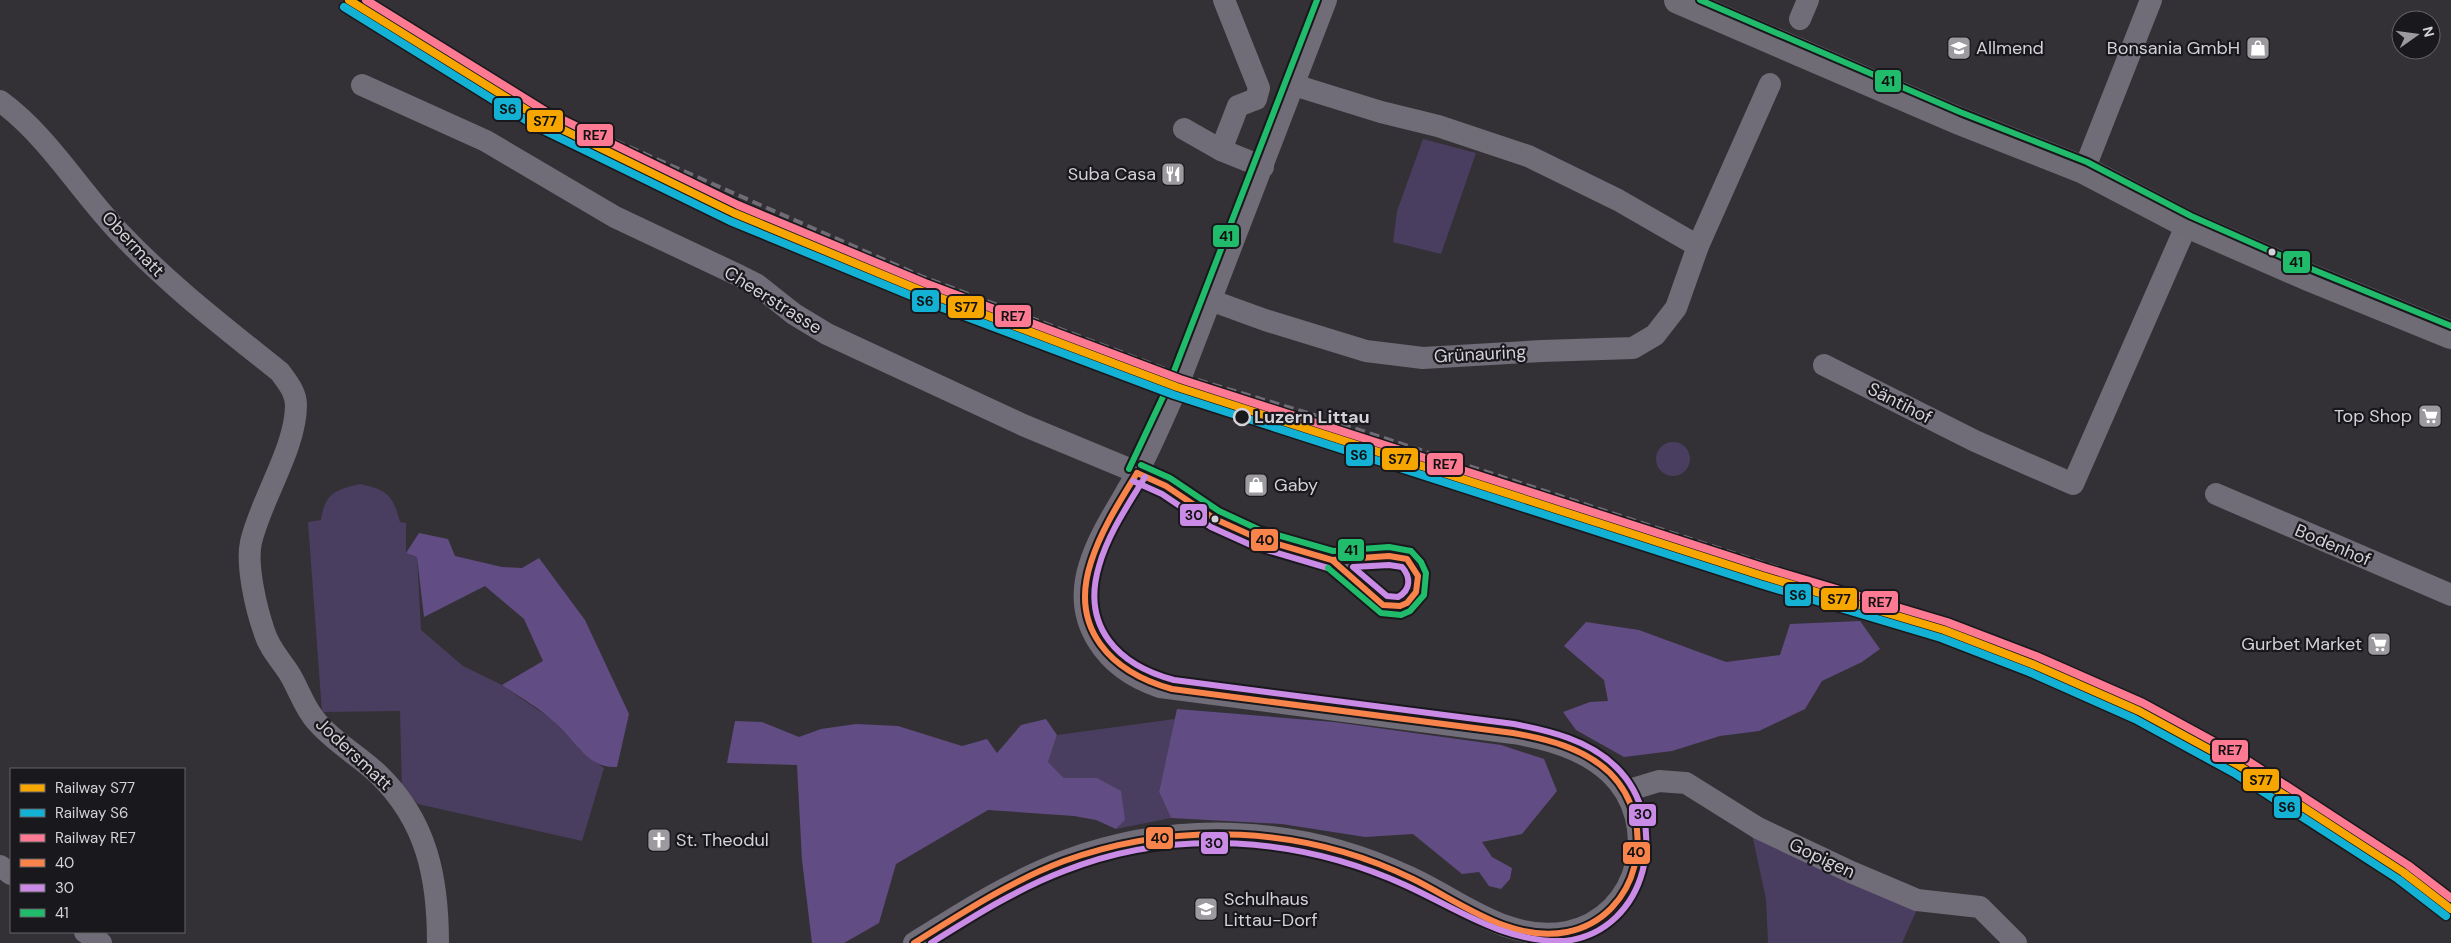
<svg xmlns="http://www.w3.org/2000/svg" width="2451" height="943" font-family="'DM Sans',sans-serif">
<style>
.green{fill:#4a3e60}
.forest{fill:#624c84}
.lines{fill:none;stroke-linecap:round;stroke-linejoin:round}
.minor{stroke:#706c78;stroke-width:22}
.major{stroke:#6f6c76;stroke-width:28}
.rail{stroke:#6f6c76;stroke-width:4;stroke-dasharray:10 5;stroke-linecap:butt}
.bus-1-casing{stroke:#19181c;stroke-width:10}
.bus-2-casing{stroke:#19181c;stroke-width:10}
.bus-3-casing{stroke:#19181c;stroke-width:10}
.bus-1{stroke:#f8844c;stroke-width:6}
.bus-2{stroke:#ca8be6;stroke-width:6}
.bus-3{stroke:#20bc6c;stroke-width:6}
.rail-1-casing{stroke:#19181c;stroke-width:11}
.rail-2-casing{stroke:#19181c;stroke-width:11}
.rail-3-casing{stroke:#19181c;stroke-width:11}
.rail-1{stroke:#f7a600;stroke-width:8}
.rail-2{stroke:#13b2d5;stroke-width:8}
.rail-3{stroke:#fe7a93;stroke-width:8}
.bus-dot{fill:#d4d2d8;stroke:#19181c;stroke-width:2}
.stop-dot{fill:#19181c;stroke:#d4d2d8;stroke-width:2.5}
.labels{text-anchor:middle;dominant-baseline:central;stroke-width:4.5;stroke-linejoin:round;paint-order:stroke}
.poi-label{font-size:18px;fill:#d4d2d8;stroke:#19181c;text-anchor:start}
.street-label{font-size:18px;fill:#d4d2d8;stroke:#19181c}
.stop-label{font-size:18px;font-weight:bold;fill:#d4d2d8;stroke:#19181c;text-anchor:start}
.line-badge{stroke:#19181c;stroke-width:2}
.pale-badge-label{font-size:14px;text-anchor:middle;font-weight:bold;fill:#111}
</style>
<rect width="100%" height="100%" fill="#333135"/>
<g class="green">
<path d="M1423,139L1476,153L1441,254L1393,242L1397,211Z"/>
<circle cx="1673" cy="459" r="17"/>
<path d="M360,484C387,490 393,495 400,522L406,523V553L417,557L421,630L463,666L502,685L554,721L581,751L604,768L582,841L418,804L402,789L400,711L322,712L308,522L321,520C325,493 335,490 360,484Z"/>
<path d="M1175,719L1159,792L1171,818L1116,829L1125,820L1097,778H1064L1048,762L1057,735Z"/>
<path d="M1752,834L1919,905L1902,943H1768L1766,899Z"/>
</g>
<g class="forest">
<path d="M419,533L448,539L455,556L502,567L522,568L539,558L585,620L629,714L617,767C587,769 574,738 553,721C538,707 519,697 502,685L543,661L524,619L485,586L424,617L417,557L406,553Z"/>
<path d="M1860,621L1880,649L1862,662L1822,681L1805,709L1759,731L1720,736L1672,751L1624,757L1576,730L1563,712L1590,702L1608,701L1604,680L1564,646L1586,622L1639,630L1726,662L1780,655L1790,624Z"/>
<path d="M1177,709L1334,722L1501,745L1544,759L1557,791L1522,834L1482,842L1492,857L1512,868L1510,879L1501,889L1489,886L1479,872L1462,874L1413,834L1365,837L1282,824L1171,818L1159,792Z"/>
<path d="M1046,719L1057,735L1048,762L1064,778H1097L1121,791L1125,820L1116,829L1096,820L1074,816L988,810L896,864L879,923L844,943H812L802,860L797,765L727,763L735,721L762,722L799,737L821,729L856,724L898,726L962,746L987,739L997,753L1021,725Z"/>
</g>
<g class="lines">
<g class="minor">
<path d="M1800,19L1808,0"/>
<path d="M362,85L486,141L615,217L740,276L756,284L794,314L827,334L1023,425L1153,479L1209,516L1238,531L1332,560L1389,556L1407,559L1414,567L1418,576L1416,592L1407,603L1400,606L1383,605L1332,560"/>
<path d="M1294,85L1381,112L1438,126L1528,156L1618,200L1698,246"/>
<path d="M0,101C48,136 79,190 120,233C169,285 224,327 280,372C287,382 296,392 296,405C296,448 261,499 251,542C246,565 256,608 264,631C269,648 280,659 289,673C299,689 304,708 317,722C334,742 359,756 378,774C427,821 438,878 438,943"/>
<path d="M1184,129L1221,150L1263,167"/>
<path d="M1221,150L1238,106L1256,99L1259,88L1224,0"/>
<path d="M2084,170L2151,0"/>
<path d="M1210,300L1265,320L1366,351L1423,358L1542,351L1633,348L1655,335L1676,308L1698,246L1770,84"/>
<path d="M1824,365L1975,441L2073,484L2187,224"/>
<path d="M2216,494L2451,595"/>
<path d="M1626,791L1659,781L1686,783L1758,828L1851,872L1917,900L1980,907L2016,943"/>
<path d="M0,866L11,874"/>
<path d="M85,932L101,943"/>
<path d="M914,943C962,913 1012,881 1065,861C1178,819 1301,826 1409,877C1460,900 1507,943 1567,932C1641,917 1662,822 1610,773C1583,748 1548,739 1513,733L1160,687C1106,669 1071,622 1090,564C1100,532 1121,503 1137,473C1152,445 1164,416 1177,387L1326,0"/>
</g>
<path class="major" d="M1678,0L1957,120L2084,170L2187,224L2306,276L2451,335"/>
<path class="rail" d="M350,1L550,112L921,276L1181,375L1308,413L1800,575L1922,618L2032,664"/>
<g class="bus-1-casing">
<g id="bus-1">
<path d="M1137,473L1166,486L1215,519L1257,538L1332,560"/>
<path d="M1389,556L1407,559L1418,576L1416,592L1407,603L1400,606L1383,605L1332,560Z"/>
<path d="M914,943C962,913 1011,881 1064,861C1177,820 1305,826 1413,879C1460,902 1511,943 1567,932C1640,917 1660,823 1610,773C1584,748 1547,739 1513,733L1172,689C1111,672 1069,629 1091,562C1101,530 1120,501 1137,473"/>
</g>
</g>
<g class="bus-2-casing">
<g id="bus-2">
<path d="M1133,481L1162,494L1211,527L1253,546L1328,568"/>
<path d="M1389,565L1402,567C1411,577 1411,590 1398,597L1387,596L1353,567Z"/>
<path d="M931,943C974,916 1017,889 1064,871C1174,827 1299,837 1405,885C1458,909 1504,943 1565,941C1648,931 1672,822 1616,767C1589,740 1550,731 1514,724L1174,680C1118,665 1081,627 1099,566C1108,534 1128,505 1145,477"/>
</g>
</g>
<g class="bus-3-casing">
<g id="bus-3">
<path d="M1700,0L1960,112L2087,162L2191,216L2309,268L2451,326"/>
<path d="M1141,465L1170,478L1219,511L1260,530L1333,551L1389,547L1411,551L1421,562L1426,573L1424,595L1410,611L1401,615L1381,613L1328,568"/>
<path d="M1129,469L1169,384L1317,0"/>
</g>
</g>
<use href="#bus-1" class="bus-1"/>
<use href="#bus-2" class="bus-2"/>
<use href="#bus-3" class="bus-3"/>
<g class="rail-1-casing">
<path id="rail-1" d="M349,0L541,119L734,213L922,291L1177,387L1763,576L1944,630L2032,664L2139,711L2238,765L2403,872L2451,909"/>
</g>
<g class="rail-2-casing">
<path id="rail-2" d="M344,7L537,127L730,221L919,299L1174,395L1760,584L1941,638L2029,672L2135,719L2234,773L2398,879L2446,916"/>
</g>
<g class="rail-3-casing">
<path id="rail-3" d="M366,0L545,111L738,205L925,283L1180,379L1766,568L1947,622L2036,656L2143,703L2242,757L2408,865L2451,898"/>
</g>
<use href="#rail-1" class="rail-1"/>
<use href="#rail-2" class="rail-2"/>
<use href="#rail-3" class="rail-3"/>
</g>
<defs>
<g id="school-square" transform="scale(1.25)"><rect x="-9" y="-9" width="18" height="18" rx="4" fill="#9c9a9f" stroke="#19181c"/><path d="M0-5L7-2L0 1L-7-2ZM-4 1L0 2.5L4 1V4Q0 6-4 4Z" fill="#fff"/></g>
<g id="shop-square" transform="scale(1.25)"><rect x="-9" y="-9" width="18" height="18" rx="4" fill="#9c9a9f" stroke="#19181c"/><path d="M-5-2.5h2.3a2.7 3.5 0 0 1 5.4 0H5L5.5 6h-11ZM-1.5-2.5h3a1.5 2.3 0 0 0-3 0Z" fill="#fff"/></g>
<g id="restaurant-square" transform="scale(1.25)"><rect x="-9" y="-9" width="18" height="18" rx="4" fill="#9c9a9f" stroke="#19181c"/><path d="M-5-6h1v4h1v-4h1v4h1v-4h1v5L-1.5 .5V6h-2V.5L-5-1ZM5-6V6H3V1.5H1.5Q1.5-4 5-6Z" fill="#fff"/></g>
<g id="supermarket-square" transform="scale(1.25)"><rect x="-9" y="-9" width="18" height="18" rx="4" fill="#9c9a9f" stroke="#19181c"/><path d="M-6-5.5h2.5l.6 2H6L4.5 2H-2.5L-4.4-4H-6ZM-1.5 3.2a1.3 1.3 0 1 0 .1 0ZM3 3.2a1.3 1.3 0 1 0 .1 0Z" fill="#fff"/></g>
<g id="church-square" transform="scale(1.25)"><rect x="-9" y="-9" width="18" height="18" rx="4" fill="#9c9a9f" stroke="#19181c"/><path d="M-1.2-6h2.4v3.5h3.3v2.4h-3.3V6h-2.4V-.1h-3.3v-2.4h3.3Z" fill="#fff"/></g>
</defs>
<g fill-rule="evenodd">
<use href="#school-square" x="1959" y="48"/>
<use href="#shop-square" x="2258" y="48"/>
<use href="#restaurant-square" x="1173" y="174"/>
<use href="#supermarket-square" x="2430" y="416"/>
<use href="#shop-square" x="1256" y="485"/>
<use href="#supermarket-square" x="2379" y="644"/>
<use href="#church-square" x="659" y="840"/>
<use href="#school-square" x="1206" y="909"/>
</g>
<g class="bus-dot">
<circle cx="2272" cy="252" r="4.5"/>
<circle cx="1215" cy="519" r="4.5"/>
</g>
<circle class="stop-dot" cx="1242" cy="417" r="8"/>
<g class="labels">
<g class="poi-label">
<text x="1976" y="48">Allmend</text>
<text x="2240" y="48" text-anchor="end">Bonsania GmbH</text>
<text x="1156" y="174" text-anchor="end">Suba Casa</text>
<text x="2412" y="416" text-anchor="end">Top Shop</text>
<text x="1274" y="485">Gaby</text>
<text x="2362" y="644" text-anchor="end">Gurbet Market</text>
<text x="676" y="840">St. Theodul</text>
<text x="1224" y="899">Schulhaus<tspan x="1224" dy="21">Littau-Dorf</tspan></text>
</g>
<g class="street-label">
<text transform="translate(133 244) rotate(47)">Obermatt</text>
<text transform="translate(773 300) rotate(32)">Cheerstrasse</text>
<text transform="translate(1480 354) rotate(-3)">Grünauring</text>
<text transform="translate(1900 403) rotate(27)">Säntihof</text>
<text transform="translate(2333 545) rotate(23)">Bodenhof</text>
<text transform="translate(354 754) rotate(43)">Jodersmatt</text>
<text transform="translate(1822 858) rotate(25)">Gopigen</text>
</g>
<g class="stop-label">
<text x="1254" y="417">Luzern Littau</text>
</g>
</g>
<g class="line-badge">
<rect x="1874" y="69" width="28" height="24" rx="5" fill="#20bc6c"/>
<rect x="493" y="97" width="29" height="24" rx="5" fill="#13b2d5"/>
<rect x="526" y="109" width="38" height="24" rx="5" fill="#f7a600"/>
<rect x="576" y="123" width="38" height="24" rx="5" fill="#fe7a93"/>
<rect x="1212" y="224" width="28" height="24" rx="5" fill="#20bc6c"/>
<rect x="2282" y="250" width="29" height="24" rx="5" fill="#20bc6c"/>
<rect x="911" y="289" width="29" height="24" rx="5" fill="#13b2d5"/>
<rect x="947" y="295" width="38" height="24" rx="5" fill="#f7a600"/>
<rect x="994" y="304" width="38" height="24" rx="5" fill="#fe7a93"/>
<rect x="1345" y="443" width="29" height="24" rx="5" fill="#13b2d5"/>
<rect x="1381" y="447" width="38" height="24" rx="5" fill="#f7a600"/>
<rect x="1426" y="452" width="38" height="24" rx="5" fill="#fe7a93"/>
<rect x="1179" y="503" width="29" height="24" rx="5" fill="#ca8be6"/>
<rect x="1250" y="528" width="29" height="24" rx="5" fill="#f8844c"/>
<rect x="1337" y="538" width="28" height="24" rx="5" fill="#20bc6c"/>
<rect x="1784" y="583" width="28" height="24" rx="5" fill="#13b2d5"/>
<rect x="1820" y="587" width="38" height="24" rx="5" fill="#f7a600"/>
<rect x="1861" y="590" width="38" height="24" rx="5" fill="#fe7a93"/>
<rect x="2211" y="739" width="38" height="24" rx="5" fill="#fe7a93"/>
<rect x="2242" y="768" width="38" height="24" rx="5" fill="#f7a600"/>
<rect x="2273" y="795" width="28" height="24" rx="5" fill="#13b2d5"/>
<rect x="1628" y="803" width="29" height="24" rx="5" fill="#ca8be6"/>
<rect x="1145" y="826" width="29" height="24" rx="5" fill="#f8844c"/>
<rect x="1200" y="831" width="29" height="24" rx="5" fill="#ca8be6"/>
<rect x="1622" y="841" width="29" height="24" rx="5" fill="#f8844c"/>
</g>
<g class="pale-badge-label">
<text x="1888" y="86">41</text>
<text x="508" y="114">S6</text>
<text x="545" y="126">S77</text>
<text x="595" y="140">RE7</text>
<text x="1226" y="241">41</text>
<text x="2296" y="267">41</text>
<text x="925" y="306">S6</text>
<text x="966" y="312">S77</text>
<text x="1013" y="321">RE7</text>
<text x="1359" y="460">S6</text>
<text x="1400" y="464">S77</text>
<text x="1445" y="469">RE7</text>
<text x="1194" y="520">30</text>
<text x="1265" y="545">40</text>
<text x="1351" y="555">41</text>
<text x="1798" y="600">S6</text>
<text x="1839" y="604">S77</text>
<text x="1880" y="607">RE7</text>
<text x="2230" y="755">RE7</text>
<text x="2261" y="785">S77</text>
<text x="2287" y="812">S6</text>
<text x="1643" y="819">30</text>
<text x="1160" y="843">40</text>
<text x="1214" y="848">30</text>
<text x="1636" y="857">40</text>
</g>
<rect x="10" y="768" width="175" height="165" fill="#19181c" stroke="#646267"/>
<rect x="20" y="784" width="25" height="8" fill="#f7a600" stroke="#646267"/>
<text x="55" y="793" font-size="15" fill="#d4d2d8">Railway S77</text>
<rect x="20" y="809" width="25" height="8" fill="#13b2d5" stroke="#646267"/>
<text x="55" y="818" font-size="15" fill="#d4d2d8">Railway S6</text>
<rect x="20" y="834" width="25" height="8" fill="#fe7a93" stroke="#646267"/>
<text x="55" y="843" font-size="15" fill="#d4d2d8">Railway RE7</text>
<rect x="20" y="859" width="25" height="8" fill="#f8844c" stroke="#646267"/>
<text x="55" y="868" font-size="15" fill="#d4d2d8">40</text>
<rect x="20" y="884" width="25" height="8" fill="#ca8be6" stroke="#646267"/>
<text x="55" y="893" font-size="15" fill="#d4d2d8">30</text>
<rect x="20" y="909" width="25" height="8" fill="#20bc6c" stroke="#646267"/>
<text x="55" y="918" font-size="15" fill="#d4d2d8">41</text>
<g transform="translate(2416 35) rotate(76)"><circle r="24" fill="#19181c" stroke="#646267"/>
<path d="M0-4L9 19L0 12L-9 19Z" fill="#9c9a9f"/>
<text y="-8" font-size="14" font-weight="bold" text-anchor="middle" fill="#d4d2d8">N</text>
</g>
</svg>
